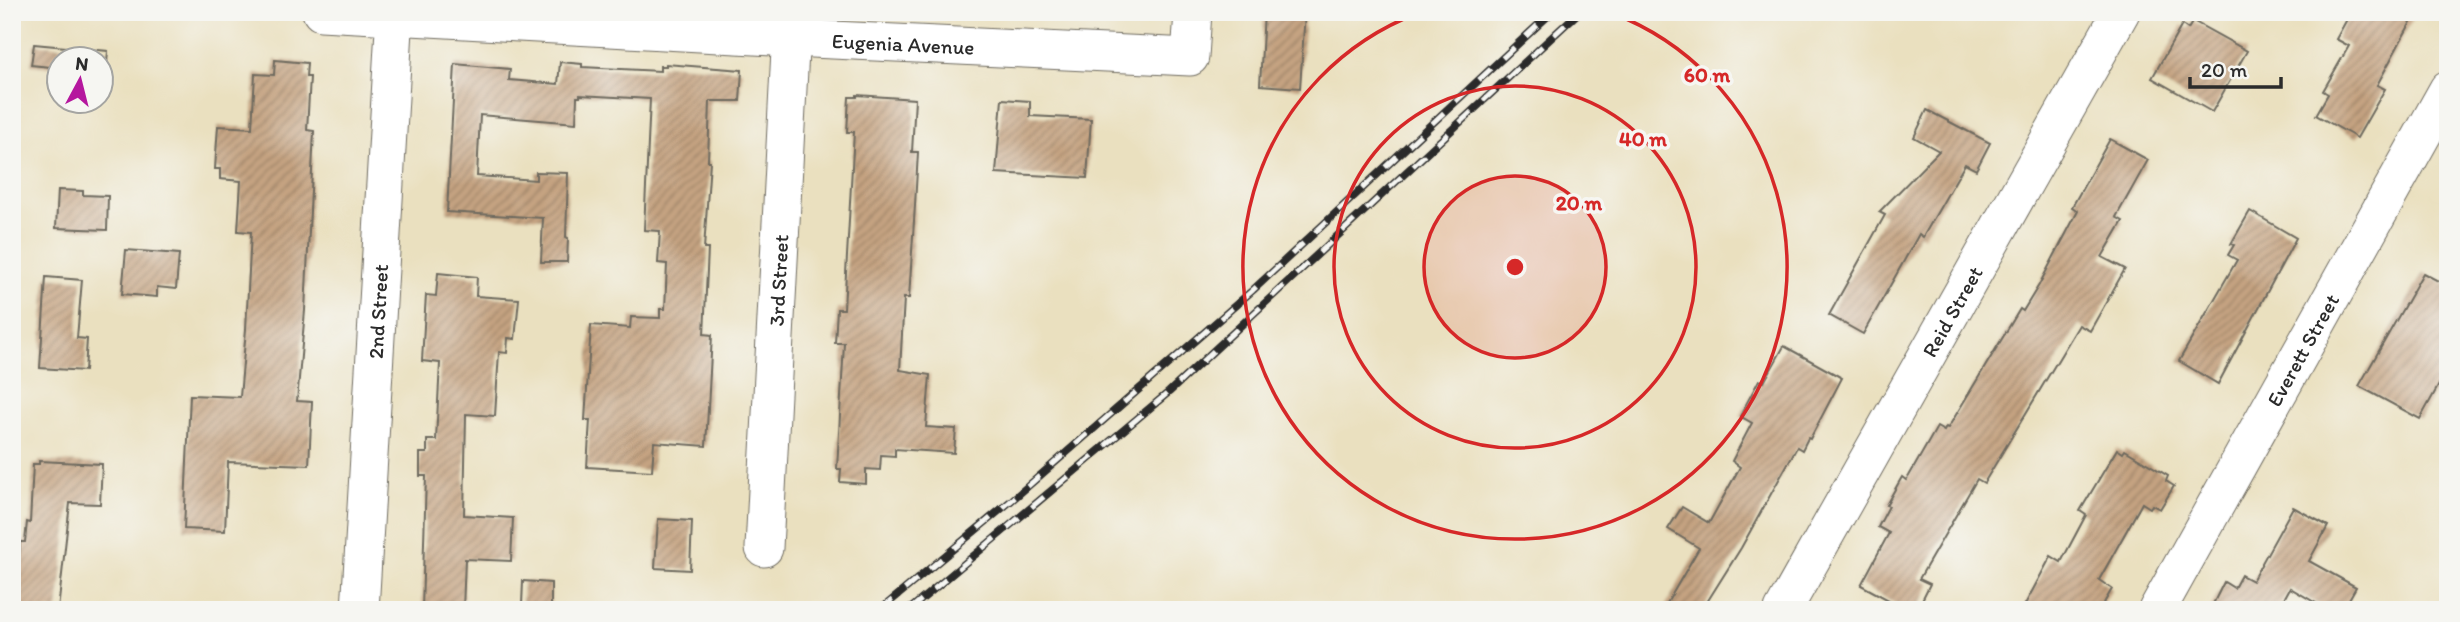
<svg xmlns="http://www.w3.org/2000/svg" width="2460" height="622" font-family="Itim,sans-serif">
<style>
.building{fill:url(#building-hatch)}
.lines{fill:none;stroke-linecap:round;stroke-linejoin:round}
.street-casing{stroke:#6e6a5f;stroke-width:39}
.street{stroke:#fff;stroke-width:37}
.rail-casing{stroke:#2b2b2b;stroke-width:8}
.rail{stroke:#f6f6f2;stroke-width:5;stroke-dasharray:16;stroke-linecap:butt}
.ring{fill:none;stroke:#d62828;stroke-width:3.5}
.labels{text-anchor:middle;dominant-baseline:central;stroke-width:7;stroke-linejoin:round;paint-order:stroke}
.street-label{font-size:21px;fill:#2b2b2b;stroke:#f6f6f2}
.centre{fill:#d62828;stroke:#f6f6f2;stroke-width:3.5}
.ring-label{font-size:21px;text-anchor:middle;font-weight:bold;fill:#d62828;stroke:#f6f6f2;stroke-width:7;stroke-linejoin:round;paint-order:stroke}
</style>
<defs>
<pattern id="building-hatch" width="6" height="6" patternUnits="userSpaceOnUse" patternTransform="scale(1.75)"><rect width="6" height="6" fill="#c5a381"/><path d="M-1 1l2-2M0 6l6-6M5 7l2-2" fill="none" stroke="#a0856a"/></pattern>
</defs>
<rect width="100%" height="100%" fill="#f6f6f2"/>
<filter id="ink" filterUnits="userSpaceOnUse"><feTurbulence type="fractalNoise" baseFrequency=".0143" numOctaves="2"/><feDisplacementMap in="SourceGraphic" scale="14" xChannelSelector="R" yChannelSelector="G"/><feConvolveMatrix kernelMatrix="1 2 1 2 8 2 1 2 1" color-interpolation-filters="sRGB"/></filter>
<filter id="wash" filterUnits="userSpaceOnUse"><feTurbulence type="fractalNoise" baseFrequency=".00686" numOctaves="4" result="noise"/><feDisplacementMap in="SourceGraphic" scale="28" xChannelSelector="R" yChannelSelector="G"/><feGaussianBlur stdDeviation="1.57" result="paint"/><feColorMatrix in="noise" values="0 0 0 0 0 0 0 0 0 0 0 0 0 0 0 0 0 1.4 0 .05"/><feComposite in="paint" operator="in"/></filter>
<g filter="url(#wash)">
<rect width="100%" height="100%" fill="#eae0bf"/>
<g id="blocks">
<g class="building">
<path d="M1264,12H1305L1300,88L1260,85Z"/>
<path d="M2351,12H2399L2412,20L2377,85L2385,89L2357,138L2316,115L2328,94L2323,91L2349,46L2336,39Z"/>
<path d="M2193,21L2247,51L2212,112L2152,78L2182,25L2188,29Z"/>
<path d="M34,44L108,51L106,74L102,73V60H60V68L31,65Z"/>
<path d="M275,60L307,63L306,77H310L307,130L314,131L305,310L297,401L312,402L309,465L228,462L225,531L184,529L190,395L240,397L246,329L251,232L238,231L241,181L220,179V169H215L218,126L252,128L255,74L274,75Z"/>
<path d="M560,62L582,64V67L660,71V66H666V64L742,70L740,101H710L708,161H710L704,249H708L704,334L712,335L706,446L654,442L652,471L587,467L590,420H585L591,325L630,328L631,317L660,318V309H665L667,264L658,263L660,231L644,230L650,99L580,95V97H577L576,123L480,115L477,176L536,180V172L568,173L566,237L568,238L567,262H541L543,218L447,212L455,64L510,69L509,80L558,84Z"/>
<path d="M857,95L915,99L912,152H918L915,205L909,298H904L900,370L930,375L926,427L956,429L954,453L895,449V456L881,455L880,470L866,469V484L840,482L841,469H837L844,343H835L837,309H844L851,185L854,132H847L849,97H857Z"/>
<path d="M1002,99L1030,101V116L1091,119L1087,178L996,173Z"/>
<path d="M1927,110L1990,143L1976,170L1965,164L1923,237L1919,234L1863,334L1829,315L1885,215L1879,212L1939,151L1914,137Z"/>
<path d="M2110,139L2148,160L2116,217L2123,221L2102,257L2125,269L2090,331L2079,325L1984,483L1977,479L1919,579L1930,584L1917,610H1907L1861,585L1889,533L1878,527L1889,506L1886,505L1902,477L1906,480L1909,476L1937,427L1944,431L1946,427L1948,428L2020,309L2023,311L2039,285L2078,211L2072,207Z"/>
<path d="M58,190L83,191V195L108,196L107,230L56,228Z"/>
<path d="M2250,211L2296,238L2218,384L2179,361L2237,260L2228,255L2234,245L2231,244Z"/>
<path d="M126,250L179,254L176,289L157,287V297L122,294Z"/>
<path d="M438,273L477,277L476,296L519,299L515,339L508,338L507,353L499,352L495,416L466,414L464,515L513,518L511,561L465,559L463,610H422L426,476H420V453H427V440H436L440,363L422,361L424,326L426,295L436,296Z"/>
<path d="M2423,273L2448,286V385L2441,381L2420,419L2359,386Z"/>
<path d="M46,277L82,280L77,338L87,339L85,371L40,368Z"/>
<path d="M1784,346L1842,378L1810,439L1808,438L1802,450L1797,447L1741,548L1702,610H1663L1699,548L1668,529L1682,507L1709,523L1740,467L1732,461L1752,423L1740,416L1759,380L1764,382Z"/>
<path d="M2117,449L2123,453L2125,450L2168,476L2166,481L2174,486L2160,509L2152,505L2150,508L2142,503L2099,580L2112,589L2100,610H2022L2051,556L2061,562L2086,515L2080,511Z"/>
<path d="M39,461L102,464L100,504L70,503L58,610H16L20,542H25L27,522L30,523L33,464H39Z"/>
<path d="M2293,507L2328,526L2309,561L2356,587L2343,610H2328L2290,588L2278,610H2210L2224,582L2234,588L2241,575L2252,581Z"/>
<path d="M658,519L692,521L690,570L655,568Z"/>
<path d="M523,581L551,583V607L522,605Z"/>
</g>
</g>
</g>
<g filter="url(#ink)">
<use href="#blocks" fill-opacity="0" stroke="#6e6a5f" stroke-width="2"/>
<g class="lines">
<g class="street-casing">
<g id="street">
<path id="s1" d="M321,12L791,38L1190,57L1193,12"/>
<path id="s2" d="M764,548L792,12"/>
<path id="s3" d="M360,610L395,12"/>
<path id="s4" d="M1783,610L2121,12"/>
<path id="s5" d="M2157,610L2448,89"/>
</g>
</g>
<use href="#street" class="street"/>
<g class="rail-casing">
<g id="rail">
<path d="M880,610L1012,500L1253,290L1552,12"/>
<path d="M909,610L1169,392L1579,12"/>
</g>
</g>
<use href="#rail" class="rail"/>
</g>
</g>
<circle cx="1515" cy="267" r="91" fill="#d62828" fill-opacity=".12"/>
<g class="ring">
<circle cx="1515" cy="267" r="91"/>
<circle cx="1515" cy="267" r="181"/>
<path d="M1612 13A272 272 0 1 1 1418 13"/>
</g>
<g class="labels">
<g class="street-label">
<text stroke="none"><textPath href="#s1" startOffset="583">Eugenia Avenue</textPath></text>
<text stroke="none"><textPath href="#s2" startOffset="268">3rd Street</textPath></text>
<text stroke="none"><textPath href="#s3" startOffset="299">2nd Street</textPath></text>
<text stroke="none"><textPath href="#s4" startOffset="343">Reid Street</textPath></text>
<text stroke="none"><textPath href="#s5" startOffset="298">Everett Street</textPath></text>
</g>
</g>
<circle cx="1515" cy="267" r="10" class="centre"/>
<g class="ring-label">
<text x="1707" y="82">60 m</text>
<text x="1643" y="146">40 m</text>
<text x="1579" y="210">20 m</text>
</g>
<rect width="2460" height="622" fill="none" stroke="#f6f6f2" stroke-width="42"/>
<g transform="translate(80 80) rotate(7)"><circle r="33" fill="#f6f6f2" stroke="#a5a5a2" stroke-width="2"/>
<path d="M0-5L12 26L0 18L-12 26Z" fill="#b5179e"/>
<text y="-10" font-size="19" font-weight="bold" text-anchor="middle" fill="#2b2b2b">N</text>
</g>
<path d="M2190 77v10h91v-10" fill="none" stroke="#2b2b2b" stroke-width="3.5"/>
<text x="2201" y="77" font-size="21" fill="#2b2b2b" stroke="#f6f6f2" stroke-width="5" paint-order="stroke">20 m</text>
</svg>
